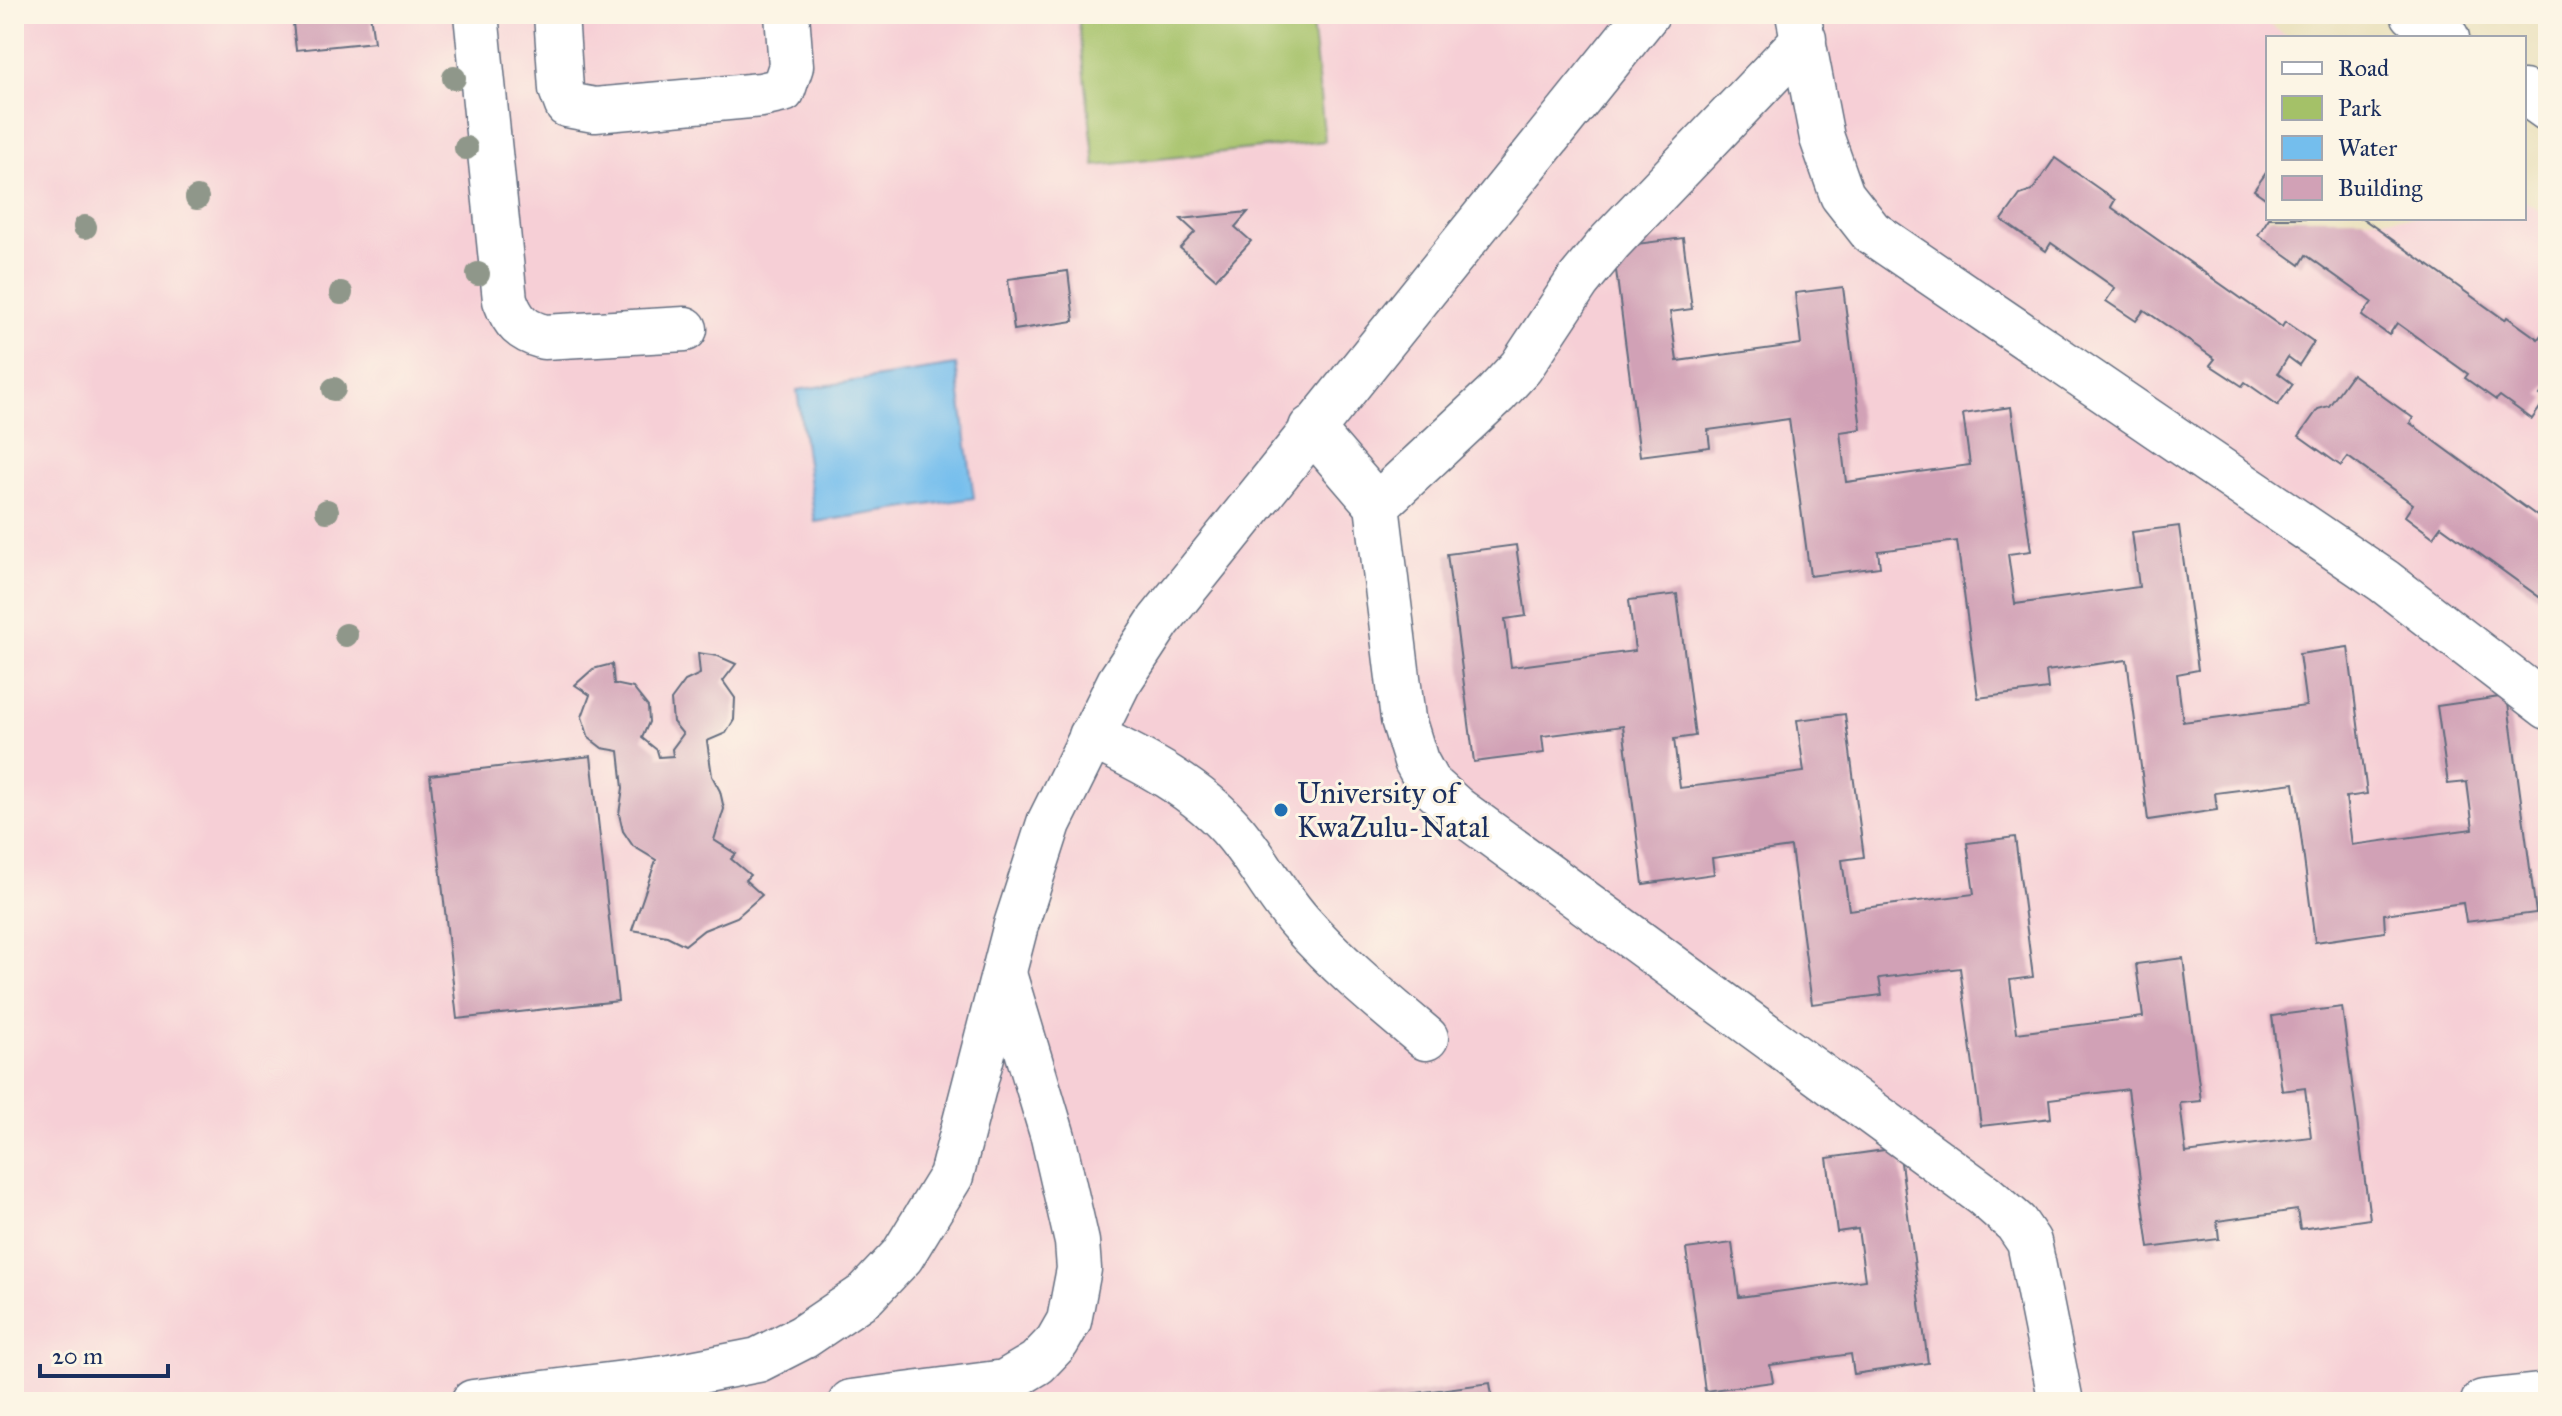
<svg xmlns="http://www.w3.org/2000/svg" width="2562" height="1416" font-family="'IM FELL Great Primer',serif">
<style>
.built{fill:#f6cfd6}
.green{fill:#a4c168;stroke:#607863;stroke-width:2}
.water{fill:#74beed;stroke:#4876a6;stroke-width:2}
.building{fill:#d1a1b6}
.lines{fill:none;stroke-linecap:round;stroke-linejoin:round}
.minor-casing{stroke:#636d7f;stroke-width:47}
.minor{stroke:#fff;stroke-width:44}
.tree{fill:#8f978a}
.poi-dot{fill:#1f6fb2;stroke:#fcf5e5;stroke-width:3}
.labels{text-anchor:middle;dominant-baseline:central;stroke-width:6;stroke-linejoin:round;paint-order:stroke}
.poi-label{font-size:30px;fill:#1b2f5e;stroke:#fcf5e5;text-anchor:start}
</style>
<rect width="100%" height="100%" fill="#fcf5e5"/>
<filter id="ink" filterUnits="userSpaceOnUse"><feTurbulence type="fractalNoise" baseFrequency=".0125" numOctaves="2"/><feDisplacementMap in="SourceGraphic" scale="16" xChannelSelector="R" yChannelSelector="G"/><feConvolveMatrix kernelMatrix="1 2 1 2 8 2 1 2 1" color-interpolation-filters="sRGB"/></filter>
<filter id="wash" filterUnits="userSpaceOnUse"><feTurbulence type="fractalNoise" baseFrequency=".006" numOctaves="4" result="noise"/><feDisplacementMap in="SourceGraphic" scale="32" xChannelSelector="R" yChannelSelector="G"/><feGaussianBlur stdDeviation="1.8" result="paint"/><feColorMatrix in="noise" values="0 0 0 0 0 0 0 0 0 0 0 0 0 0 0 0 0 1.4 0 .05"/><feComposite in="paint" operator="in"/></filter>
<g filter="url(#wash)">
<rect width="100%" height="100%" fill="#eae1bd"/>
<path class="built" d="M14,14H2254L2289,38H2268V218H2524V200L2548,217V1402H14Z"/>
<path class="green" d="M1078,14H1311L1325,141L1095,166Z"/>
<path class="water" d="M956,365L974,498L815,522L797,390Z"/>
<g id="blocks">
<g class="building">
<path d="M292,14H370L374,42L296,50Z"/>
<path d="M2055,158L2115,200L2111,207L2282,327L2285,322L2314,342L2299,365L2288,357L2278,373L2293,384L2278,405L2245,382L2242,386L2210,365L2215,359L2144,310L2136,321L2106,301L2115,288L2051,243L2046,251L2002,220L2020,195L2032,191Z"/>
<path d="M2268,170V200L2254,190Z"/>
<path d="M1248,212L1235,227L1251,241L1216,279L1180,248L1195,232L1181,219Z"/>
<path d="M2269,218H2362L2505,320L2507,317L2538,339L2541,335L2548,340V383L2540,395L2546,399L2532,419L2500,396L2496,400L2465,378L2468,374L2397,323L2389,335L2362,316L2372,302L2306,255L2300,265L2258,235Z"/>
<path d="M1683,238L1692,309L1670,312L1677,361L1801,344L1795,293L1843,287L1861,429L1840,432L1846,482L1970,465L1963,414L2011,407L2031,551L2008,554L2015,604L2139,587L2132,532L2179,526L2198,670L2177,674L2183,722L2306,706L2299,654L2348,647L2367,794L2346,797L2352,845L2473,829L2467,782L2448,784L2437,706L2507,696L2536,913L2466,922L2463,903L2384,914L2385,932L2315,942L2294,783L2215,793L2217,810L2148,820L2127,660L2046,671L2048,689L1978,698L1957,541L1878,551L1880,567L1810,576L1789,419L1708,430L1710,447L1640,456L1613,247Z"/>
<path d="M1068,271L1074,321L1014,330L1008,279Z"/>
<path d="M2352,374L2413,418L2410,423L2548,524V598L2544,596L2542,599L2441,526L2433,537L2405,516L2413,504L2348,457L2341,466L2299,436L2318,409L2329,406Z"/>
<path d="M1516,545L1526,616L1505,619L1511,667L1635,651L1629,600L1677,594L1695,736L1674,739L1680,788L1804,772L1797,720L1845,714L1864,857L1842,860L1849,910L1974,894L1967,843L2015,837L2033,977L2010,980L2017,1033L2143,1017L2136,964L2183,958L2201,1101L2180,1103L2186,1153L2311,1137L2305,1088L2282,1091L2272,1016L2342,1007L2370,1219L2300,1229L2297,1210L2217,1221L2219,1239L2149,1248L2128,1089L2049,1099L2051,1118L1981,1126L1960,968L1879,978L1882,995L1812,1004L1791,847L1712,858L1714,874L1643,884L1623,726L1542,736L1544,753L1474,762L1447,554Z"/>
<path d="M698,653L718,656L736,664L723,681L735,698L734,720L726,733L707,741L712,776L720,791L724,809L714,840L736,854L731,859L750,875L745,880L762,895L737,917L704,930L685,945L667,936L632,930L656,860L633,846L623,831L619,814L623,788L619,751L602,748L589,738L582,717L590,695L575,685L593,669L612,664L614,684L633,688L648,707L649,722L642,738L657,750L659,757L673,756L672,749L683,734L673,722L671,700L685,681L700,674Z"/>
<path d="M591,756L618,1001L457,1019L430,775Z"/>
<path d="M1899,1148L1928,1363L1854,1374L1851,1354L1770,1365L1773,1382L1705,1391L1686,1249L1732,1243L1739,1297L1865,1280L1858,1229L1837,1232L1827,1158Z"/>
<path d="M1490,1383L1493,1402H1365V1400Z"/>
</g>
</g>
</g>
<g filter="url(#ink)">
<use href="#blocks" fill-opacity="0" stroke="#636d7f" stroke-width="2"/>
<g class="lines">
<g class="minor-casing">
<g id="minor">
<path d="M476,14L505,300C513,322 522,331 544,337L685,329"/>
<path d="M556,14L561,89L567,105L595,110L761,95L783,90L791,66L787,14"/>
<path d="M1798,14L1822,138L1842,195L1871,232L2384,581L2548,707"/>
<path d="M2413,14L2447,38"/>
<path d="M2524,92L2548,109"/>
<path d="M1311,428L1377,505L1403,719L1416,761L1428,783L1457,809L1984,1195L2016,1223L2029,1242L2061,1402"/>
<path d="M1377,505L1496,394L1521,367L1578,281L1610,242L1804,39"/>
<path d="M1091,736C1142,760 1199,789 1236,834C1259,862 1276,895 1300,922C1338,965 1382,1001 1426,1038"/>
<path d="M473,1402L665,1378L758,1360L803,1337L865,1295L902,1256L951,1176L1016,925L1049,823L1119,682L1159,621L1647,14"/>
<path d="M851,1402L1005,1382L1037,1363L1057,1342L1069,1321L1079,1269L1077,1242L1053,1137L1005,977"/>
<path d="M2483,1402L2548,1395"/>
</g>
</g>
<use href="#minor" class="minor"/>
</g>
<g class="tree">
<circle cx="454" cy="78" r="12"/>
<circle cx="466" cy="148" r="12"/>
<circle cx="197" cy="198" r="12"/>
<circle cx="85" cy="227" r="12"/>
<circle cx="478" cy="274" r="12"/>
<circle cx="341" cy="293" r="12"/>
<circle cx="334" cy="389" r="12"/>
<circle cx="327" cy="511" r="12"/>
<circle cx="346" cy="635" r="12"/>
</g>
</g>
<circle class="poi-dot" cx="1281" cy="810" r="8"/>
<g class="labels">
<g class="poi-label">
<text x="1297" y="793">University of<tspan x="1297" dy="34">KwaZulu-Natal</tspan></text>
</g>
</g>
<rect width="2562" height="1416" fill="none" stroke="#fcf5e5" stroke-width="48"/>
<rect x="2266" y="36" width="260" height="184" fill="#fcf5e5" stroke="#a2a6af" stroke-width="2"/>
<rect x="2282" y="62" width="40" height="12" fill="#ffffff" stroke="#a2a6af" stroke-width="2"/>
<text x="2338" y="76" font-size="24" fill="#1b2f5e">Road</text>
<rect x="2282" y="96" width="40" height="24" fill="#a4c168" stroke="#a2a6af" stroke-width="2"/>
<text x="2338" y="116" font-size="24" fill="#1b2f5e">Park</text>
<rect x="2282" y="136" width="40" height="24" fill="#74beed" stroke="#a2a6af" stroke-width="2"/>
<text x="2338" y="156" font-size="24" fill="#1b2f5e">Water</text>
<rect x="2282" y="176" width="40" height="24" fill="#d1a1b6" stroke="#a2a6af" stroke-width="2"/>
<text x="2338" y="196" font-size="24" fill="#1b2f5e">Building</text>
<path d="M40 1364v12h128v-12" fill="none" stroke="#1b2f5e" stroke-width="4"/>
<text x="52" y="1364" font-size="24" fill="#1b2f5e" stroke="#fcf5e5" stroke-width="6" paint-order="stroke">20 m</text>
</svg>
